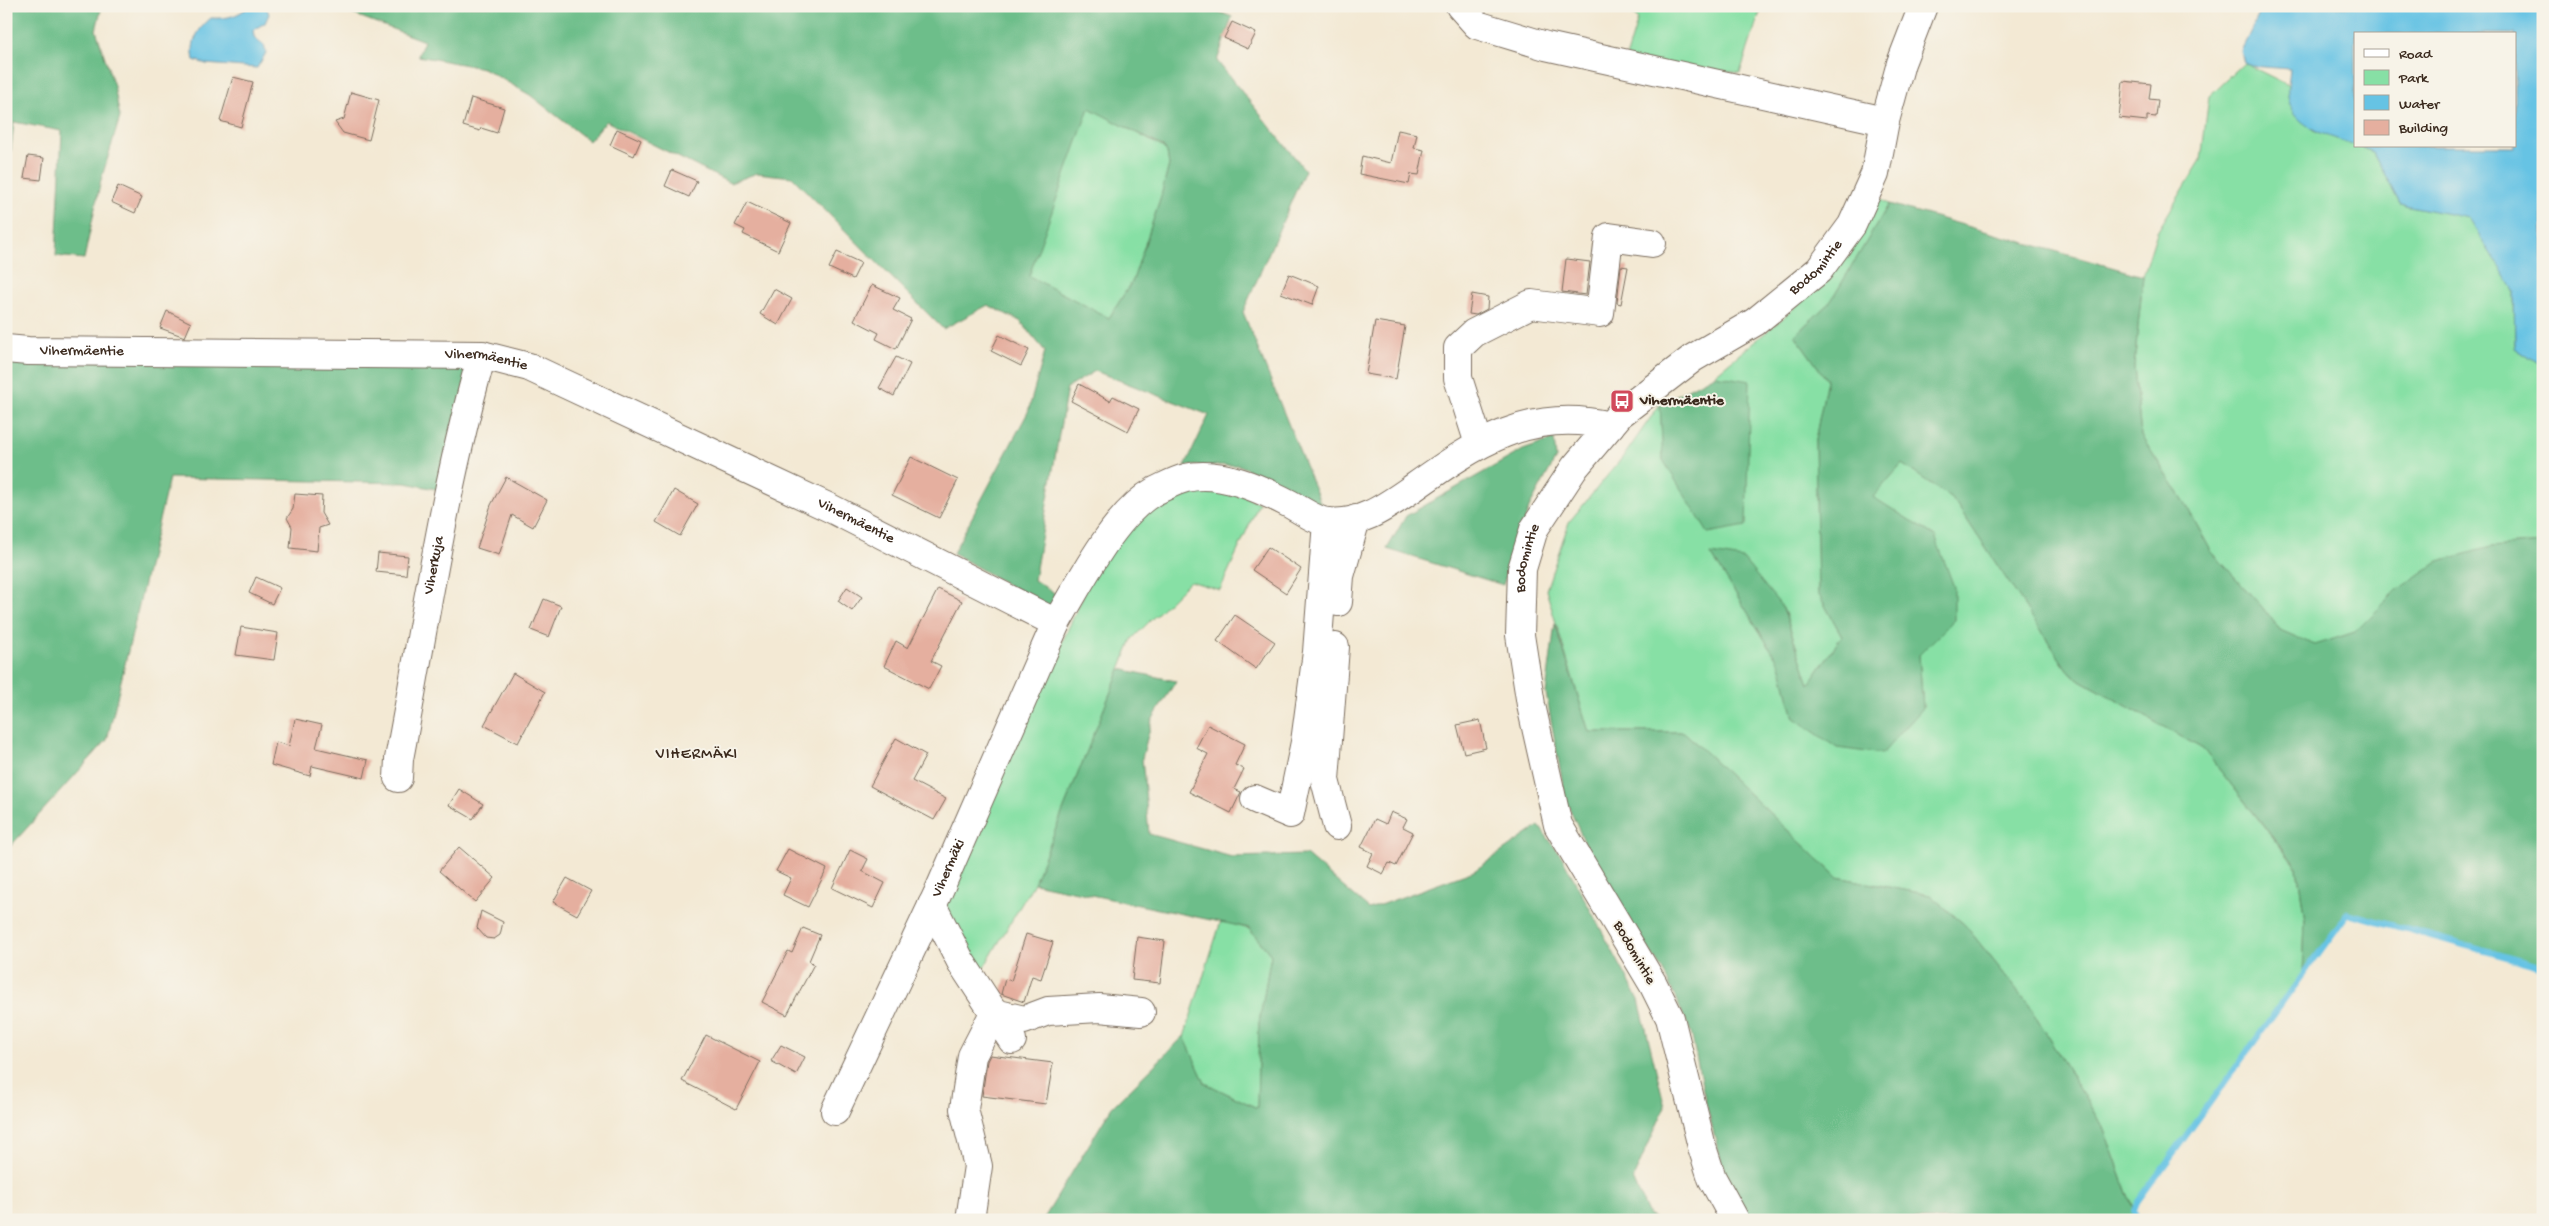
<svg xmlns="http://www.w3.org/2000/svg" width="2549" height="1226" font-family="'Gochi Hand',sans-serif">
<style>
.green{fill:#87e0a5;stroke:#618562}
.forest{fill:#6dbe8a;stroke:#547454;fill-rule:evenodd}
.water{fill:#66c3e4;stroke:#507681}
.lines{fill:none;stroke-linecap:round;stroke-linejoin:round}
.stream{stroke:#66c3e4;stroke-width:6}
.building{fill:#e5af9f}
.minor-casing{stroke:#7b6d5e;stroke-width:30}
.minor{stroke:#fff;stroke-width:28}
.labels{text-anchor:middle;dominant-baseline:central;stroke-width:4;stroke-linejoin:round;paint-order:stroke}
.street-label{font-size:15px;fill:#3b2a1e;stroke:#f7f3e8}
.poi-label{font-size:15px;font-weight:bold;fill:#3b2a1e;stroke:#f7f3e8;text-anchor:start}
.neighbourhood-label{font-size:16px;letter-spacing:1px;fill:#3b2a1e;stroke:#f7f3e8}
</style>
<rect width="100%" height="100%" fill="#f7f3e8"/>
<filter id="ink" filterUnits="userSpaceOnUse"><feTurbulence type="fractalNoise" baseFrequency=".02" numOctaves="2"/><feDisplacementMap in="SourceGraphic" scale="10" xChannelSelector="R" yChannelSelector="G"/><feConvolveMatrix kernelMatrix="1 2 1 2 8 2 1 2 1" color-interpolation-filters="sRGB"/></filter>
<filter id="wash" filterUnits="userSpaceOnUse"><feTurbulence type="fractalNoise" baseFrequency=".0096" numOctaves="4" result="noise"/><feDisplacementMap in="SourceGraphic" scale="20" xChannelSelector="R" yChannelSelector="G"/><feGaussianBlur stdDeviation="1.12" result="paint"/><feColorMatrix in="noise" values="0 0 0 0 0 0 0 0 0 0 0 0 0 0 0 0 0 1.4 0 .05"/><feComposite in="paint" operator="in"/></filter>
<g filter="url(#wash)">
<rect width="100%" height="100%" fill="#f3e9d4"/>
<g class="green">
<path d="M1623,6H1762L1740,73L1626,58L1638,19Z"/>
<path d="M2244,63L2288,85L2289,102L2313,130L2373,152L2400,204L2468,217L2514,290L2515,348L2543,367V543L2491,547L2397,590L2355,632L2315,646L2280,630L2262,607L2211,551L2182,498L2141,436L2134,367L2143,276L2157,232L2201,160L2209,96Z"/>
<path d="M1089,107L1162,147L1167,152L1169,165L1160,200L1133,280L1109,318L1028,276Z"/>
<path d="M1879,198L1889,204L1831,301L1795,335L1827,380L1815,440L1818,593L1842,636L1809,684L1783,607L1711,554L1780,664L1794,718L1923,708L1919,655L1954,620L1935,536L1872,497L1902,464L1953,499L2070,674L2203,749L2297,868L2305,920L2303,976L2134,1211L2104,1129L2029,1005L1965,925L1930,895L1837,877L1684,732H1589L1546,590L1569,522L1626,453L1660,404L1663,460L1750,382L1714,375L1782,319L1850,254Z"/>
<path d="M1220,483L1259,503L1220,590L1190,581L1132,639L1034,883L983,969L971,970L942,907L1094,572L1134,522L1155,503L1188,486Z"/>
<path d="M1221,921L1249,929L1271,955L1259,1023L1257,1108L1205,1083L1184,1037Z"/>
</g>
<g class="forest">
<path d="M6,6H102L96,30L114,86L120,117L101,180L84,259L56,256L62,131L14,122L11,150L6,159Z"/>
<path d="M332,6H1204L1232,17L1217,61L1305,170L1243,312L1322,507L1239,465L1185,466L1209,415L1095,371L1067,388L1034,580L1059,596L1049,609L953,553L1028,412L1045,351L1020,321L988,305L943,329L792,177L757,173L730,183L606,121L589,141L530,95L483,68L418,56L424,41ZM1089,108L1162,146L1167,152L1169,165L1160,200L1133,280L1109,318L1029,276Z"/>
<path d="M1889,204L2143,276L2134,367L2141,436L2182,498L2211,551L2262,607L2280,630L2315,645L2355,632L2397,590L2439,561L2491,547L2543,543V967L2348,913L2303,976L2305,920L2297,867L2203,749L2070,674L1953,499L1902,464L1873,497L1935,536L1954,587V620L1919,655L1923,708L1882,754L1837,748L1794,718L1780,664L1711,554L1743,559L1783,608L1809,684L1842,636L1818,593L1815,440L1827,380L1795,335L1831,301Z"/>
<path d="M6,359L470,361L440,490L406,483L169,478L107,740L6,851Z"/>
<path d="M1714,375L1750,381L1746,526L1708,533L1663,460L1660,404Z"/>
<path d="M1554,439L1556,458L1529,508L1503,585L1387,549L1406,516L1523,450Z"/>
<path d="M1555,623L1589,732H1684L1837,877L1930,895L1965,925L2029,1005L2104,1129L2137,1220H1747L1744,1217L1724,1171L1706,1104L1691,1032L1663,971L1596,868L1566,801L1546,693Z"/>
<path d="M1120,669L1176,681L1152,720L1142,758L1149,834L1232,857L1306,855L1369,909L1474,871L1539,826L1562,857L1639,1000L1665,1107L1633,1179L1649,1216L1657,1220H1043L1112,1107L1184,1036L1205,1083L1257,1108L1259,1023L1271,955L1249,928L1034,883Z"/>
</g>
<g class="water">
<path d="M250,6H266L269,14L265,23L253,30L254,37L264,45L266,53L257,68L206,64L194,60C190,42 198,29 211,18C228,19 237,16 250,6Z"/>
<path d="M2263,6H2543V367L2515,348L2514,290L2468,218L2400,204L2373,152L2358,146H2515V34H2355V145C2332,137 2295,129 2289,101C2286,90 2289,80 2290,69L2251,66L2244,63L2241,51Z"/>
</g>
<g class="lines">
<path class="stream" d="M2137,1220L2134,1211L2137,1203L2348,913L2543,967"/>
</g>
<g id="blocks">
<g class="building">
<path d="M1232,22L1256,33L1248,49L1224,38Z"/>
<path d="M233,77L253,82L241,127L220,121Z"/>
<path d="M2123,81L2151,84L2149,99L2158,100L2156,117L2147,116V121L2119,118Z"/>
<path d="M351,92L379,100L369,140L343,133L335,122L344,119Z"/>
<path d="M471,98L504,108L497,133L481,128L480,131L463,126Z"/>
<path d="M617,129L641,140L634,156L610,145Z"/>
<path d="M1398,130L1417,134L1414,148L1424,150L1419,175L1411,174L1409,184L1359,174L1362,156L1391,163Z"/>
<path d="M28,156L44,158L41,180L24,178Z"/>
<path d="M672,170L697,181L689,197L665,186Z"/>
<path d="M118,186L142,197L135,213L111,202Z"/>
<path d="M747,202L791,223L778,251L743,234L745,230L735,225Z"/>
<path d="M837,252L861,263L853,279L829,268Z"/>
<path d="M1566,259L1590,262L1586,295L1562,292Z"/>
<path d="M1621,266L1628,267L1621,304L1617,303Z"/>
<path d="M1289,274L1319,286L1312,305L1281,293Z"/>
<path d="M872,285L900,298L893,310L911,319L896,349L876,339L879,333L854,320Z"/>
<path d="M774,289L792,299L778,325L760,314Z"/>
<path d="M1472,294L1488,297L1487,309L1476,315L1469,314Z"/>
<path d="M167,311L191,323L185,337L160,328Z"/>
<path d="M1375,321L1405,326L1396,379L1366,374Z"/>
<path d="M999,335L1029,350L1021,366L991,351Z"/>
<path d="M896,357L910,364L894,396L879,388Z"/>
<path d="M1079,384L1110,401L1113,396L1139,409L1128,431L1071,401Z"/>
<path d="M911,457L958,480L939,518L892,495Z"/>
<path d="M506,477L547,500L533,527L512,515L499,555L477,548L491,505Z"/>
<path d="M674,490L698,504L680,536L656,522Z"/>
<path d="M295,494L322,496L321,513L328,525L319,528L317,551L290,548L292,527L287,518L293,509Z"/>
<path d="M1268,547L1301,569L1286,593L1252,570Z"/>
<path d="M378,553L408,556L406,575L376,572Z"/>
<path d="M256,577L280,588L272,604L249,593Z"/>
<path d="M847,587L862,597L852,611L838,601Z"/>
<path d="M938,589L962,601L931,661L941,666L929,689L884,666L896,641L908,648Z"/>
<path d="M544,599L561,606L549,637L531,630Z"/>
<path d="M1235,615L1275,642L1256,669L1217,641Z"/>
<path d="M241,627L278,633L274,660L236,655Z"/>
<path d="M513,673L545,692L518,743L484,725Z"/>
<path d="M295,719L322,725L316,748L368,760L364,778L312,766L310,776L271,765L276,742L289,746Z"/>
<path d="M1480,720L1486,748L1464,753L1457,725Z"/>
<path d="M1208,725L1245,744L1235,765L1244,769L1234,789L1241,792L1231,813L1189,792L1208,754L1196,748Z"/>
<path d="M896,738L926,755L912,781L946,799L934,820L870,786Z"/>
<path d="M459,789L483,804L473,819L449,805Z"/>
<path d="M1391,812L1407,819L1403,827L1413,832L1396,866L1389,863L1383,874L1367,866L1373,853L1361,847L1375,819L1386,824Z"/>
<path d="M459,847L495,878L475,902L439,871Z"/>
<path d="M788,849L827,869L808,907L783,895L791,878L776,871Z"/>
<path d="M850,850L868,859L862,871L885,883L873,908L832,888Z"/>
<path d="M567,878L591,891L577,915L553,902Z"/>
<path d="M481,911L503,922L500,935L494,939L486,938L477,928Z"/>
<path d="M803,928L820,935L809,961L814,964L787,1015L762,1002L788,951L792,953Z"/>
<path d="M1026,934L1053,942L1041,979L1032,976L1024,1002L1001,994L1005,979L1011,981Z"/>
<path d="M1137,937L1165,941L1160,983L1132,980Z"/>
<path d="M706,1035L760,1062L736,1109L682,1081Z"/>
<path d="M781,1045L805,1057L796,1075L771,1061Z"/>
<path d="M990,1055L1053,1063L1046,1104L982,1096L987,1061Z"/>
</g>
</g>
</g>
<g filter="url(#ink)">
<use href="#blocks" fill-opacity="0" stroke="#7b6d5e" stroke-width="1"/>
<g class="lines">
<g class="minor-casing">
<g id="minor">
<path d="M1460,6L1477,25L1546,46L1885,121"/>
<path id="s1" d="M6,349L28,351L482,355L529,367L830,508L1056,623C1080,583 1114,514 1155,491C1164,487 1176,480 1186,478C1220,470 1261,489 1290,504C1301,510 1316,521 1328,522C1361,526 1388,505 1413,488C1475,444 1531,406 1610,426"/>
<path d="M1479,444L1458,378V348L1474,333L1531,304L1600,313L1609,237L1652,243"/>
<path d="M1338,602L1340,576L1356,519"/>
<path d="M1335,647L1325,780L1337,826"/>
<path id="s2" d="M398,778L399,759C425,624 444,487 482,355"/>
<path d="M1255,799L1290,814L1305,742L1317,652L1327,522"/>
<path d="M932,905L961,962L1012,1040"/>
<path id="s3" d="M835,1111L937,895L1056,623"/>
<path d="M970,1220L978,1166L964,1109L972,1056L994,1013L1024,1020L1048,1011L1099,1008L1141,1012"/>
<path id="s4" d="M1735,1220L1712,1178L1702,1147L1670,1018L1653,984L1558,825L1531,705L1520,635L1522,569L1534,529L1575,467L1620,414L1693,358L1755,322L1819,270L1852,225L1875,174L1885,121L1901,63L1923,6"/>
</g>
</g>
<use href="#minor" class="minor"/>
</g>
</g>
<defs>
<g id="bus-square" transform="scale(1.25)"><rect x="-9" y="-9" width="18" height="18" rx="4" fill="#d1495b" stroke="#f7f3e8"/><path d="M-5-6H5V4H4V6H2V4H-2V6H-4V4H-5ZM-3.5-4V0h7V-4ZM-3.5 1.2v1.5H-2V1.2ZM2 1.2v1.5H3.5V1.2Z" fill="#fff"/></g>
</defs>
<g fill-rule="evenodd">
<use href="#bus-square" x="1622" y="401"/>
</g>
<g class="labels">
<g class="street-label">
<text stroke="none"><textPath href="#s4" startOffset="1128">Bodomintie</textPath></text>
<text stroke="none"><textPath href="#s1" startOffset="76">Vihermäentie</textPath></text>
<text stroke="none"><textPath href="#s1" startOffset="481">Vihermäentie</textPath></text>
<text stroke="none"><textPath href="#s1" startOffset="886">Vihermäentie</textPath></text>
<text stroke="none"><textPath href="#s4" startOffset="708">Bodomintie</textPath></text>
<text stroke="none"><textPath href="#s2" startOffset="216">Viherkuja</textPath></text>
<text stroke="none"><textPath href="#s3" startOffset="268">Vihermäki</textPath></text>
<text transform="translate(1634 953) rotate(60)">Bodomintie</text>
</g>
<g class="poi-label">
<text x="1640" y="401">Vihermäentie</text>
</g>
<g class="neighbourhood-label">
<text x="697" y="755">VIHERMÄKI</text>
</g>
</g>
<rect width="2549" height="1226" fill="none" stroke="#f7f3e8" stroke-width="25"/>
<rect x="2354" y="32" width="162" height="115" fill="#f7f3e8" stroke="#aca397"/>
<rect x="2364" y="49" width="25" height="8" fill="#ffffff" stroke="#aca397"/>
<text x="2399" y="58" font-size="15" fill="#3b2a1e">Road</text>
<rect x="2364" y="70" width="25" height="15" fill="#87e0a5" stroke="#aca397"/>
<text x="2399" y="82" font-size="15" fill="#3b2a1e">Park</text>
<rect x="2364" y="95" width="25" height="15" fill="#66c3e4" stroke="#aca397"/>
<text x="2399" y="108" font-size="15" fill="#3b2a1e">Water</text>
<rect x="2364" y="120" width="25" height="15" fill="#e5af9f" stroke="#aca397"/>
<text x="2399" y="132" font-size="15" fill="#3b2a1e">Building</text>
</svg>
